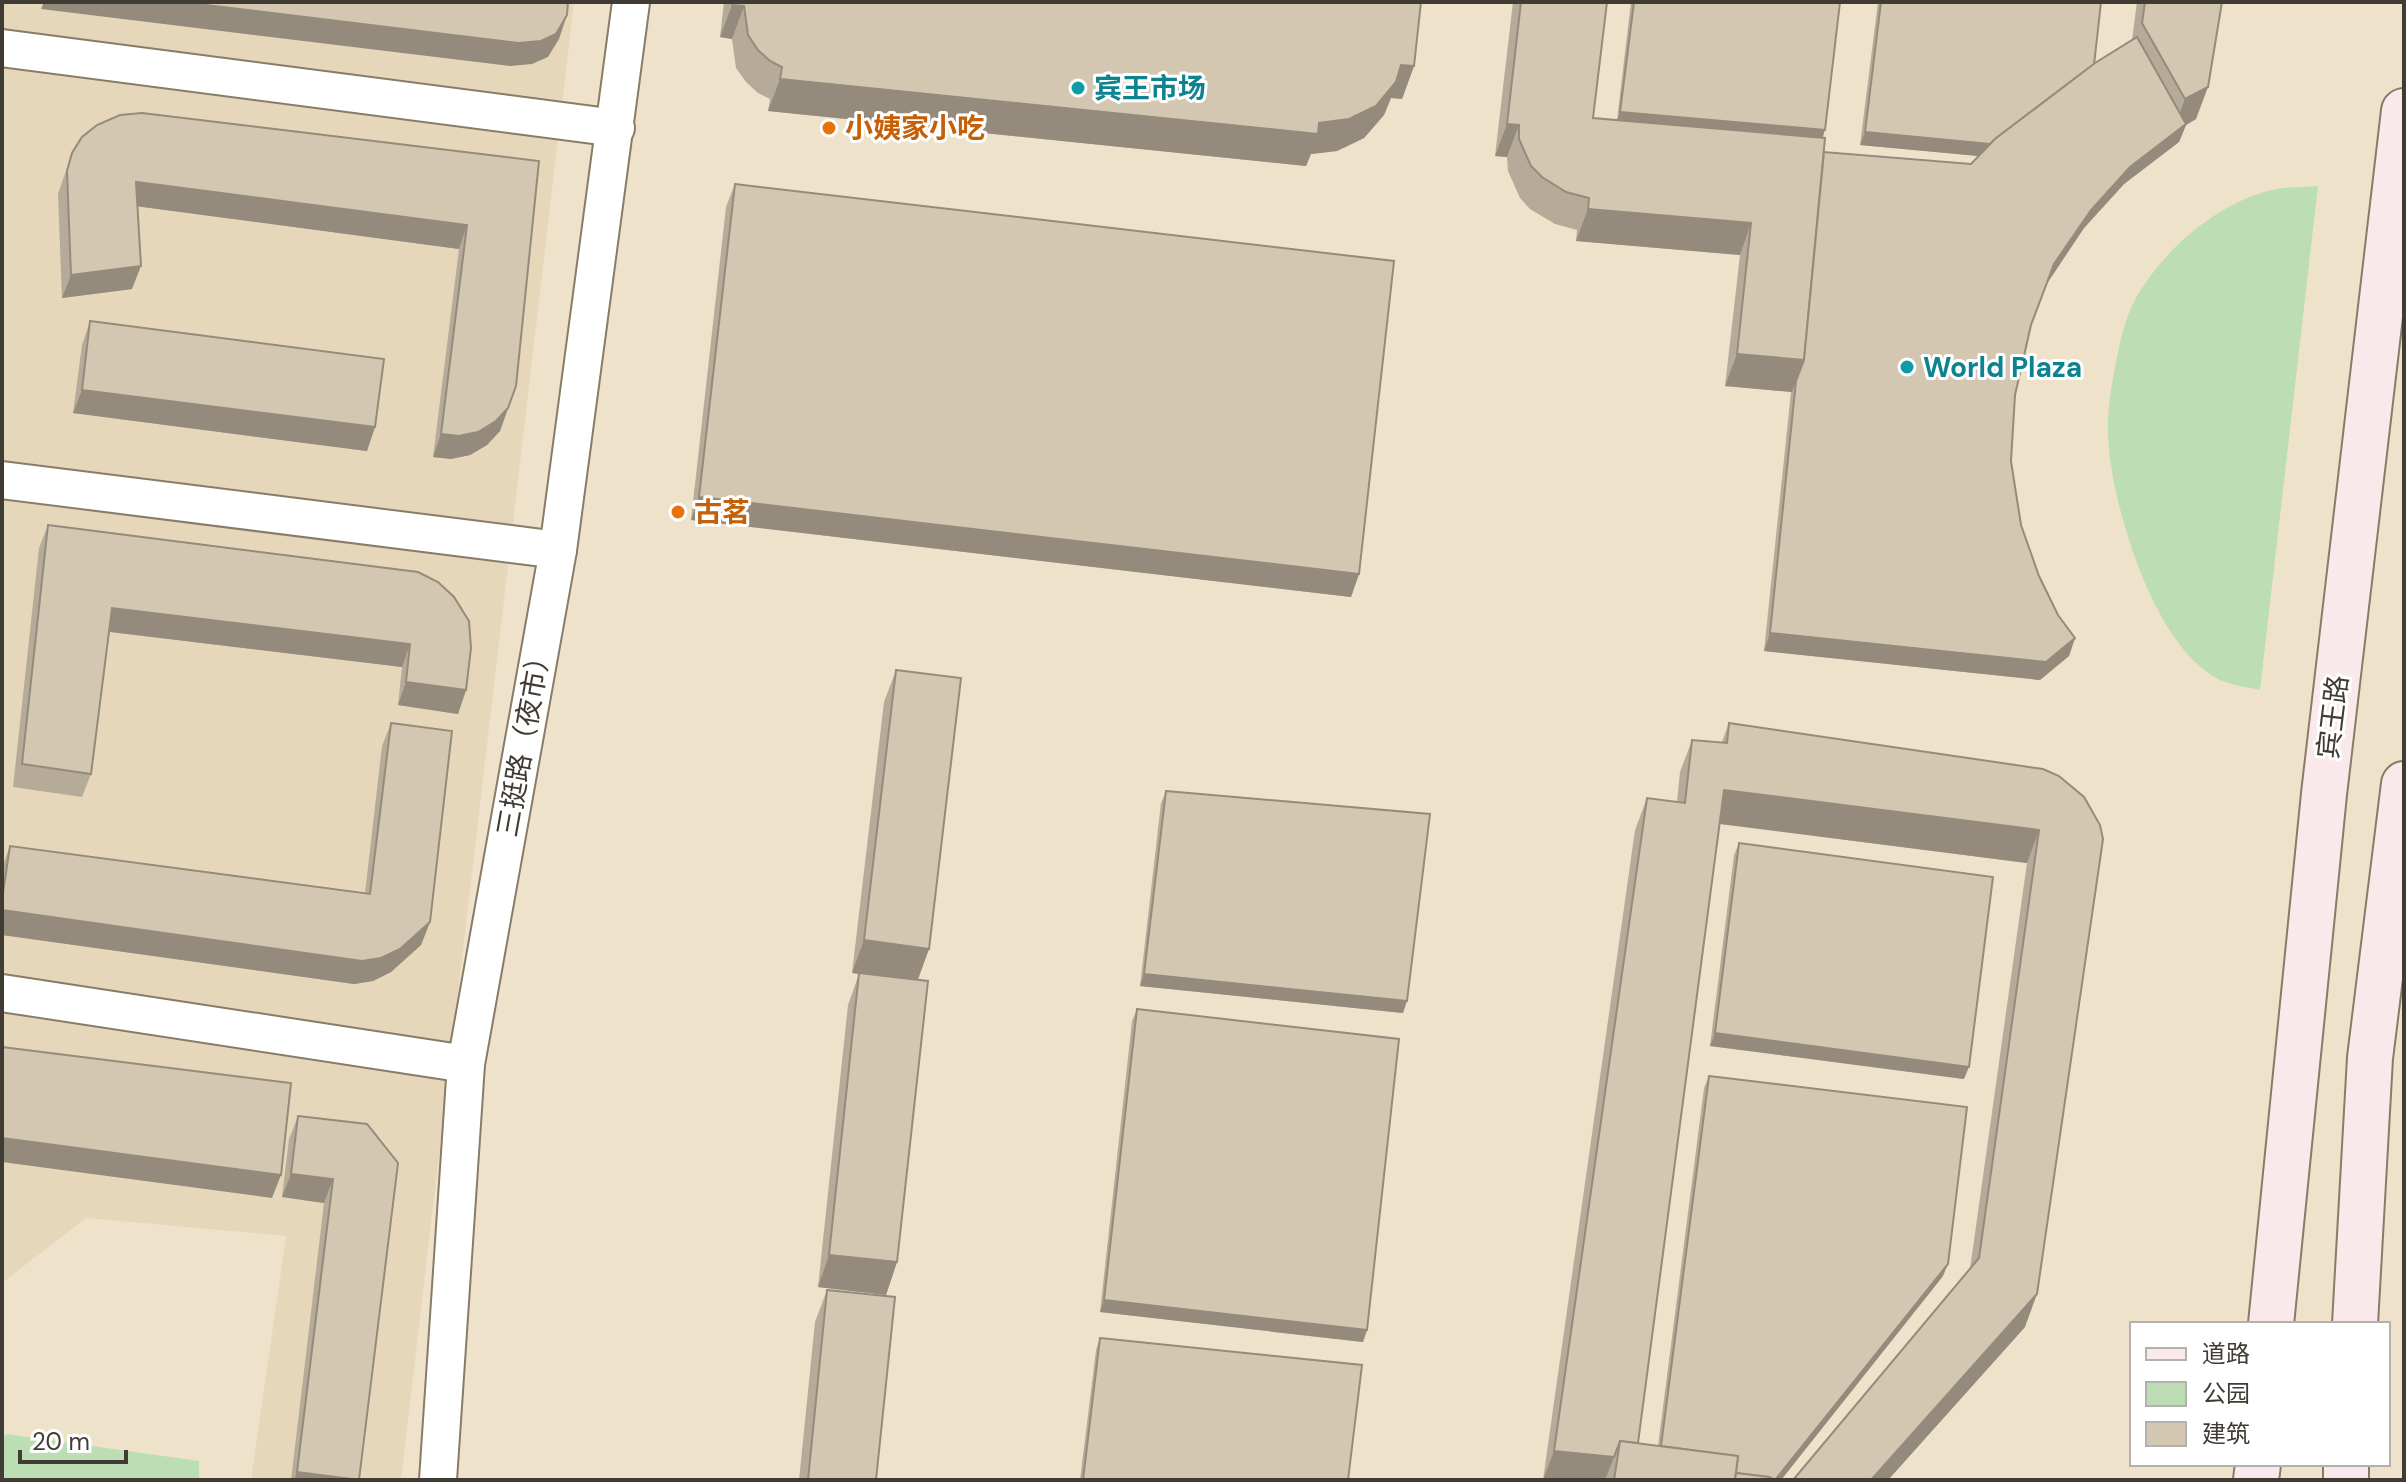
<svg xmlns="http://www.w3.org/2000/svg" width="2406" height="1482" font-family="'DM Sans','Noto Sans SC',sans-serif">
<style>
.built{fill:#e7d7ba}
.green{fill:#bddeb4}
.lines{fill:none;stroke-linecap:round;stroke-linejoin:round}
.minor-casing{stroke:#877c68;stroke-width:40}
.secondary-casing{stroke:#877c68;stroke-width:48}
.minor{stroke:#fff;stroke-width:36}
.secondary{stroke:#fae9eb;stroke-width:44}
.wall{fill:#b5ab98}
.shaded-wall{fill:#948b7c}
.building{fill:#d3c7b1;stroke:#948b7c;stroke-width:2}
.culture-dot{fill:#0f9aa8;stroke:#fff;stroke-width:3}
.food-dot{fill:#e8710a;stroke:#fff;stroke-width:3}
.labels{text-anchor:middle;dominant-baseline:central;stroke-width:6;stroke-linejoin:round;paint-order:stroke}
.culture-label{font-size:28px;font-weight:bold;fill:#0d838f;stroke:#fff;text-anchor:start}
.food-label{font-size:28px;font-weight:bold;fill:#c56008;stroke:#fff;text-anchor:start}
.street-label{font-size:28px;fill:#413c33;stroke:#fff}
</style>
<rect width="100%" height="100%" fill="#efe2cb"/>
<path class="built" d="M2,2H574L401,1480H251L286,1236L86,1218L2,1283Z"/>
<g class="green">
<path d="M2318,186L2260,690C2249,687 2236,686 2225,682C2179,664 2148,595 2133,552C2120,513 2110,475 2108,434C2107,413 2111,388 2115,368C2120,341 2126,311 2142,288C2172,242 2226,197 2282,188C2293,187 2306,187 2318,186Z"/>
<path d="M7,1434L199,1461V1480H2V1437Z"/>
</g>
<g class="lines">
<g class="minor-casing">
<g id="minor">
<path d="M2,48L616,128"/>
<path d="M2,480L558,550"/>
<path d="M2,993L466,1064"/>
<path d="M438,1480L466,1064L558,550L631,2"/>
</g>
</g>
<g class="secondary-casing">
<g id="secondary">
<path d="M2271,1324L2324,794L2404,111"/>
<path d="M2355,1324L2370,1058L2404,784"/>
<path d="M2256,1480L2258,1464"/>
<path d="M2346,1480V1464"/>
</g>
</g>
<use href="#minor" class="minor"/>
<use href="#secondary" class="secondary"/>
</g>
<g class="wall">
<path d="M724,2H1421L1414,66L1402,99L1391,98L1384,115L1364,138L1337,151L1311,154L1306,166L768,111L770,99L758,93L746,82L736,68L732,39L720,37Z"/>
<path d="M1513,2H1607L1593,118L1617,120L1631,2H1840L1823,138L1824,152L1971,164L1979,156L1860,145L1878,2H2101L2094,65L2132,40L2137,2H2222L2196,119L2186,125L2179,142L2124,184L2084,228L2048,282L2030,327L2015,395L2011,461L2021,525L2039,576L2058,615L2075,638L2069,656L2040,680L1764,651L1791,392L1725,386L1740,255L1576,241L1577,230L1555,224L1530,209L1520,198L1508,171L1507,157L1495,156Z"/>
<path d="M72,153L539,161L516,386L500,431L487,445L470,455L451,459L433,457L459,249L137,206L132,289L62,298L58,194Z"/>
<path d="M735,184L1359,574L1351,597L691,520L726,207Z"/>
<path d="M90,321L375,427L367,451L73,413L82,345Z"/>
<path d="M48,525L418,572L466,690L458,714L398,705L402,667L109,632L91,774L82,797L13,787L39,548Z"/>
<path d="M896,670L929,949L918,980L897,1262L886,1295L818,1287L848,1005L859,974L852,973L884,702Z"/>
<path d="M391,723L430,922L421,945L391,972L373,981L354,984L2,935V868L10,846L365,893L382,746Z"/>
<path d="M1729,723L2043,769L2025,1327L1888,1480H1793L1970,1269L2027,863L1720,824L1638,1443L1658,1446L1704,1088L1709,1076L1943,1276L1781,1480H1543L1635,830L1647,798L1677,802L1680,772L1692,740L1722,742Z"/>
<path d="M1166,791L1403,1013L1140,986L1161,803Z"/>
<path d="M1739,843L1964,1079L1710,1046L1734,855Z"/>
<path d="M1137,1009L1367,1330L1363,1342L1100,1312L1132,1021Z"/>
<path d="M298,1116L367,1124L359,1480H291L324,1203L282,1197L289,1139Z"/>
<path d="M827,1290L876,1480H799L815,1322Z"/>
<path d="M1100,1338L1348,1480H1080L1096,1350Z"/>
</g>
<g class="shaded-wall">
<path d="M44,2H181L567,15L559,39L548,57L532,64L510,66L41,9Z"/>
<path d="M732,5L744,6L732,39L720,37Z"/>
<path d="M1401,65L1414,66L1402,99L1391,98L1384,115L1364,138L1337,151L1311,154L1306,166L768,111L780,79L1319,123Z"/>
<path d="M2093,69L1989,157L1860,145L1865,132Z"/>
<path d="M2208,87L2196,119L2186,125L2179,142L2124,184L2084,228L2048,282L2054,264L2091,210L2130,167L2173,131L2185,99Z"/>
<path d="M1620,112L1825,130L1821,142L1616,124Z"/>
<path d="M1507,124L1519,125L1507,157L1495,156Z"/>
<path d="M136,182L467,225L459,249L127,205Z"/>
<path d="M1588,209L1751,223L1740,255L1576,241Z"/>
<path d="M141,266L132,289L62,298L71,275Z"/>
<path d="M1737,354L1804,360L1792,392L1725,386Z"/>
<path d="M82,390L375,427L367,451L73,413Z"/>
<path d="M508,408L500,431L487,445L470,455L451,459L433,457L441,434Z"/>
<path d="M699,497L1359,574L1351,597L691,520Z"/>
<path d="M112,608L410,644L402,667L103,631Z"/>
<path d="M1770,633L2075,638L2069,656L2040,680L1764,651Z"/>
<path d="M406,682L466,690L458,714L398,705Z"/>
<path d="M1724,790L2039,830L2027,863L1713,823Z"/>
<path d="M2,910L430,922L421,945L391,972L373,981L354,984L2,935Z"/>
<path d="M864,940L929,949L917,981L852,973Z"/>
<path d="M1144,974L1407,1001L1403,1013L1140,986Z"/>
<path d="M1715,1033L1969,1067L1964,1079L1710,1046Z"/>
<path d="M2,1138L281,1175L272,1198L2,1162Z"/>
<path d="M291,1174L333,1179L324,1203L282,1197Z"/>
<path d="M829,1255L897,1262L886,1295L818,1287Z"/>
<path d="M1948,1264L1943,1276L1781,1480H1775Z"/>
<path d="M2037,1294L2025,1327L1888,1480H1871Z"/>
<path d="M1104,1300L1367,1330L1363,1342L1100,1312Z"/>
<path d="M1554,1451L1614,1457L1605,1480H1543Z"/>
<path d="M297,1472L359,1480H294Z"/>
</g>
<g class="building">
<path d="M181,2H568L567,15L556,34L541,41L518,43Z"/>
<path d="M732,2H1421L1414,66L1401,65L1396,82L1376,106L1349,119L1319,123L1318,134L780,79L782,67L770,61L758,50L748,35L744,6L732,5Z"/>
<path d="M1521,2H1607L1593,118L1825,138L1804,360L1737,354L1751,223L1588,209L1589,198L1566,192L1542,177L1531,166L1519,139V125L1507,124Z"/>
<path d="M1634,2H1840L1825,130L1620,112Z"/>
<path d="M1881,2H2101L2094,65L1995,139L1990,144L1865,132Z"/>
<path d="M2145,2H2222L2208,87L2185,99L2142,23Z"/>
<path d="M2137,37L2186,124L2130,167L2091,210L2054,264L2031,325L2015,395L2011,461L2021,525L2039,576L2058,615L2075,638L2046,662L1770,633L1796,381L1804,360L1824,152L1971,164L1995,139L2095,63Z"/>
<path d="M142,113L539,161L516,386L508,408L496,421L478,432L459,436L441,434L467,225L136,182L141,266L71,275L67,171L72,153L82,137L97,125L120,115Z"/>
<path d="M735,184L1394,261L1359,574L699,497Z"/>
<path d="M90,321L384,359L375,427L82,390Z"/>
<path d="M48,525L418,572L438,582L454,597L469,621L471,648L466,690L406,682L410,644L112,608L91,774L22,764Z"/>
<path d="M896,670L961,678L929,949L864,940Z"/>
<path d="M391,723L452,731L430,922L400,949L381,958L362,961L2,910V899L10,846L370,894Z"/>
<path d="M1729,723L2043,769L2059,776L2084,797L2100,825L2103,839L2037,1294L1871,1480H1793L1979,1258L2039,830L1724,790L1638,1443L1620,1441L1614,1457L1554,1451L1647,798L1685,803L1692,740L1727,743Z"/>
<path d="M1166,791L1430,814L1407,1001L1144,974Z"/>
<path d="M1739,843L1993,877L1969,1067L1715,1033Z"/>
<path d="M859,973L928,981L897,1262L829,1255Z"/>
<path d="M1137,1009L1399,1039L1367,1330L1104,1300Z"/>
<path d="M2,1047L291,1083L281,1175L2,1138Z"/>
<path d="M1709,1076L1967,1107L1948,1264L1775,1480L1769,1477L1736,1473L1738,1456L1661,1446Z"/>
<path d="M298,1116L367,1124L398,1163L359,1480L297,1472L333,1179L291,1174Z"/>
<path d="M827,1290L895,1297L876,1480H808Z"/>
<path d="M1100,1338L1362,1365L1348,1480H1083Z"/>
<path d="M1620,1441L1738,1456L1735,1480H1614Z"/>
<path d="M1736,1473L1769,1477L1774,1480H1735Z"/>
</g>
<g class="culture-dot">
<circle cx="1078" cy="88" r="8"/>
<circle cx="1907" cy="367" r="8"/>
</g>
<g class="food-dot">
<circle cx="829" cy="128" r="8"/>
<circle cx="678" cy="512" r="8"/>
</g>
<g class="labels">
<g class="culture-label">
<text x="1094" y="88">宾王市场</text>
<text x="1923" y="367">World Plaza</text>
</g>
<g class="food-label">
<text x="845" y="128">小姨家小吃</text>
<text x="694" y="512">古茗</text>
</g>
<g class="street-label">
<text transform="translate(2333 717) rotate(-83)">宾王路</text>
<text transform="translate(524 740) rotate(-80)">三挺路（夜市）</text>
</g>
</g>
<rect width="2406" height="1482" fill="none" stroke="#413c33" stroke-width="8"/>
<rect x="2130" y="1322" width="260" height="144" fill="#ffffff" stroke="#b3b1ad" stroke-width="2"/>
<rect x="2146" y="1348" width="40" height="12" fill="#fae9eb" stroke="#b3b1ad" stroke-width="2"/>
<text x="2202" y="1362" font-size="24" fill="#413c33">道路</text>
<rect x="2146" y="1382" width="40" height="24" fill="#bddeb4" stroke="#b3b1ad" stroke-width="2"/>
<text x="2202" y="1402" font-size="24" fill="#413c33">公园</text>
<rect x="2146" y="1422" width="40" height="24" fill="#d3c7b1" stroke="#b3b1ad" stroke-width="2"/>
<text x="2202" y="1442" font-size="24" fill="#413c33">建筑</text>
<path d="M20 1450v12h106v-12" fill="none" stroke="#413c33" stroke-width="4"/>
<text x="32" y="1450" font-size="24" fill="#413c33" stroke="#ffffff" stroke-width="6" paint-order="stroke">20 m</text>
</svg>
